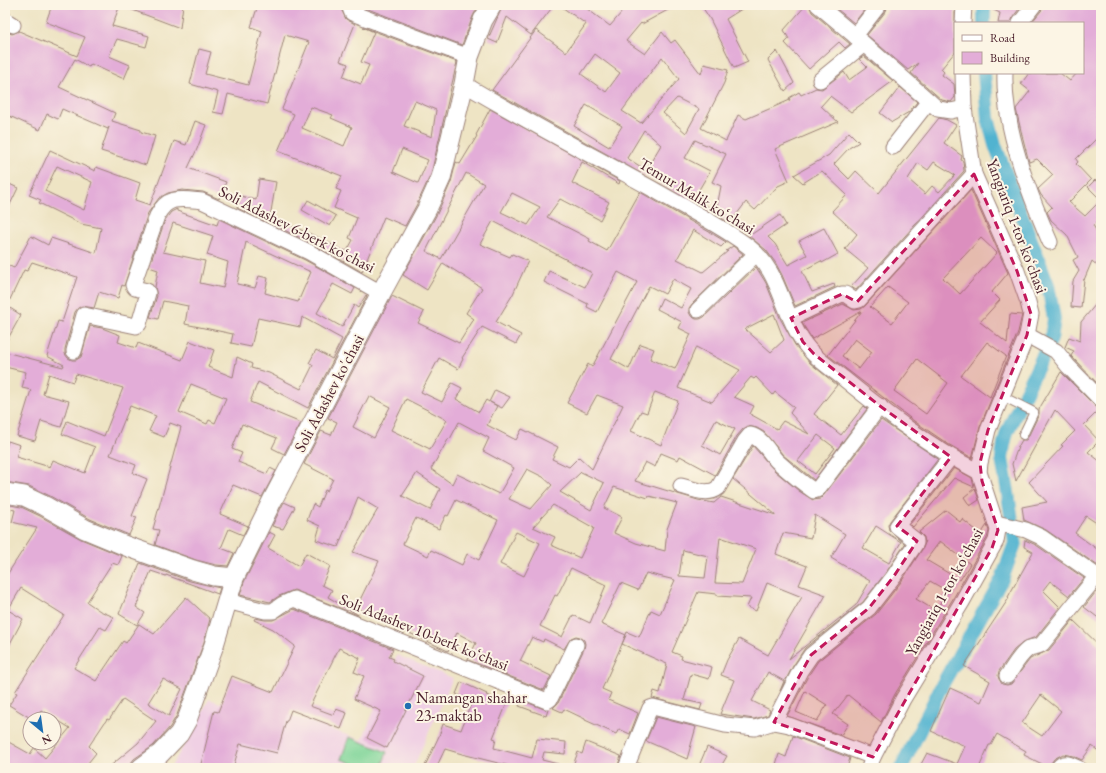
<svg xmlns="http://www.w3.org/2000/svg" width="1106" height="773" font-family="'EB Garamond',serif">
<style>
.built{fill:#f0d0e4}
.park{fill:#7fd599;stroke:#647a62}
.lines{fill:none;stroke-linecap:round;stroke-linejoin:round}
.canal{stroke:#51b3d0;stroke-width:14}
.building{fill:#e3add8;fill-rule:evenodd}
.service-casing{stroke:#9c8278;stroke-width:10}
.minor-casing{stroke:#9c8278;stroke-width:17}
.tertiary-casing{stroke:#9c8278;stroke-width:21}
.service{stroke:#fff;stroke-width:8}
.minor{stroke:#fff;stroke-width:15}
.tertiary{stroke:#fff;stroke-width:19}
.marked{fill:#c2185b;fill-opacity:0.2;stroke:#c2185b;stroke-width:3;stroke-dasharray:8 5;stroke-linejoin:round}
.poi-dot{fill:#1f6fb2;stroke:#fcf5e5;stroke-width:1.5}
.labels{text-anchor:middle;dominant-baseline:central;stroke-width:4;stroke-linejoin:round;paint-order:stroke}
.street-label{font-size:16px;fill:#4a1f2b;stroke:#fcf5e5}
.poi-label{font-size:16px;fill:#4a1f2b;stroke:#fcf5e5;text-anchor:start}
</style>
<rect width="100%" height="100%" fill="#fcf5e5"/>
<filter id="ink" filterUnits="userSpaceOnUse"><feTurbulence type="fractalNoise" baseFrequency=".025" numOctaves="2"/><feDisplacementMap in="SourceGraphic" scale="8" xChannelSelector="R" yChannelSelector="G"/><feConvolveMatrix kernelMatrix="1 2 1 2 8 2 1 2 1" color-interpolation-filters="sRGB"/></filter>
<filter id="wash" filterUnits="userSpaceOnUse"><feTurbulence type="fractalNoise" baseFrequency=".012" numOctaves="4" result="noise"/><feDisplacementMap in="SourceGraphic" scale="16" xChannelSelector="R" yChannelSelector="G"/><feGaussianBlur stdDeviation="0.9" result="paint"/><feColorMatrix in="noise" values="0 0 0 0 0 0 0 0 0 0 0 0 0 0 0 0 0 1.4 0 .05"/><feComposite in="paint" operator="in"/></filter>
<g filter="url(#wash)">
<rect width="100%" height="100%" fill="#eee4c4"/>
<path class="built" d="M397,655L453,678L413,768H170L194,729L209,699L279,723L284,713L362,740Z"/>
<path class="park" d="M349,737L387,752L381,768H364L341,759Z"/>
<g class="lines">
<g class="canal">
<path d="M984,23V5"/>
<path d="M901,768L942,685L1002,579L1015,543L1007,486L1002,459L1004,444L1007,432L1051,339L1054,319L1048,285L995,145L988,118L984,73"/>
</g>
</g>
<g id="blocks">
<g class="building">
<path d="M52,5H120L112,26L149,36L146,47L117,39L109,56L130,65L124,79L91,64L89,67L75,59L59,87L115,113L112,121L141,130V132L155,136L146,165L101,151L109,127L108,129L62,109L58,119L47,114L40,130L5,114V31L12,34L19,31L77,56L85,37L46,22Z"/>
<path d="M122,5H183L180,28L122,6Z"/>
<path d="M258,5H342V11L346,19L355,24L340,61L348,64L343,77L361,84L369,65L361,62L374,32L363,27L457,62L431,174L417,204L405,226L384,217L362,272L313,244L276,226L278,220L322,239L343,251L344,250L347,251L353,240L349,238L357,218L334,208L341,191L336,189L342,176L278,151L294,114L282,109L309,42L285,35L267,104L228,94L223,114L213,112L218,92L190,84L199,49L211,52L205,74L248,85L262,31L251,27ZM415,101L436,110L432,137L404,126ZM311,107L333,115L331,118L352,127L344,146L302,128ZM402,149L428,160L418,183L393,172Z"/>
<path d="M360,5H479L473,16L462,45L360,6Z"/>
<path d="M503,5H554L531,35L507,17L497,43L488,39Z"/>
<path d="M559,5H582L610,26L628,5H677L642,24L641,23L626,41L645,54L662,32L671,43L675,40L701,74L704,64L728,70L724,83L701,128L726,141L738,115L746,119L790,100L789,98L799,92L801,95L816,88L822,89L844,72L849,80L867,67L859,59L864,56L893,81L851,112L830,96L821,106L838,122L775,149L789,181L778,186L755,210L746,202L730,223L492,90L536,30L566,52L586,24ZM595,54L620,73L606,92L581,74ZM662,57L679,79L641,123L622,111ZM677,98L699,109L686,133L663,113ZM586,105L622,126L609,147L574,126ZM644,130L661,145L646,170L627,158ZM695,140L726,154L712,182L721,186L716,212L694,198L710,171L685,158Z"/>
<path d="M701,5H719L722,9L729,5H748L726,19L748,62L734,68L710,19Z"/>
<path d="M806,5H809L812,12L850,44L845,48L839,42L809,69L785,43L789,39L784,30Z"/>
<path d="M832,5H868L854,23Z"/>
<path d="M888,5H954L955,6V52L941,69L944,72L942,75L954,84L955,97L951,102L942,100L911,73L918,63L908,70L867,35L886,11Z"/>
<path d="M983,5H1014L1019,9L1013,17L1011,23H998L1000,13Z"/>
<path d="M1046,5H1101V134L1076,159L1078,162L1076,164L1091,180L1069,202L1085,216L1101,200L1088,187L1095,180L1101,186V217L1093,225L1101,239V269L1092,261L1084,280V279L1081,308L1071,307L1073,281L1079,271L1073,260L1078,257L1067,235L1051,220L1047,212L1052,207L1041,195L1038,189L1053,175L1037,159L1029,162L1022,135L1016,109L1030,91L1021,84L1029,73H1060L1070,81L1077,73H1083V23H1031Z"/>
<path d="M777,51L794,83L785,91L768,60Z"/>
<path d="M900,87L917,102L909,112L892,122L880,113Z"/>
<path d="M490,109L620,181L619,184L582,162L572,183L609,202L600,220L560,199L547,217L590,239L589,241L607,251L640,192L711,233L726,242L721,247L693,230L677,259L703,272L728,251H726L733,246L743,254L692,304L689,308V312L691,316L696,319H700L704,317L756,267L766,283L781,320L795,345L810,363L837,385L814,414L841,435L864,406L867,409L814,480L783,455L764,432L757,428L748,426L743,429L737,436L715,475L680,456L678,460L661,453L655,467L645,462L635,481L698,500L714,503L721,497L776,515L733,479L753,446L775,471L799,491L813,500L820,499L824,495L881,420L938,459L890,521L888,525L889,530L905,544L887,571L863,602L805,648L793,666L780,691L784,681L768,672L752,701L770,710L768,715L754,719L720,714L734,680L721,675L727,660L739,639L768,655L802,597L767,583L756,611L747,607L751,598L717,596V594L698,592L672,652L682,656L681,659L712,667L709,679L691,674L684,700L702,704L700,710L652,698L654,691L660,693L667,664L622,644L627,632L639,637L651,610L660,614L675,580L646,573L638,590L621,583L601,624L626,635L602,689L611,693L608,700L638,713L630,734L619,729L616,734L585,720V719L564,709L562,712L553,708L558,703L584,649L585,644L584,640L580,637L576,636L571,638L564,649L544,639L543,642L532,637L520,661L551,676L544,690L468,660L476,643L457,633L448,651L356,608L379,561L353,552L378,509L358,497L338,547L316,540L320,526L307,520L313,504L318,507L325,490L327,491L333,479L304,464L321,431L331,435L337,422L328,418L392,296L424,312L418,323L459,343L474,319L466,313L482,288L443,263L427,290L403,275L437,214L451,182L456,162L460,164L477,136L476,135ZM466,173L484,184L441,259L426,251ZM512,193L540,207L528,225L501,212ZM493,221L592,273L585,287L549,271L544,282L588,304L587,307L597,312L618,272L637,282L592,367L588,364L567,403L587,413L597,395L623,405L592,469L579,457L569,467L552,459L558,447L522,429L516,440L487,425L497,406L490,402L502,408L510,397L495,390L489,402L486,400L479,412L456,399L462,388L452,383L442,402L421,392L439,358L458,369L463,359L462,358L482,327L516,344L521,335L496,322L513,294L528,261L512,254L510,257L480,244ZM673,279L691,289L681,308L662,298L657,309L682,322L679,328L691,334L675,369L650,359L654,349L640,344L629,369L611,359L649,286L665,294ZM774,314L784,340L771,352L745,329ZM696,347L740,370L712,402L678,388ZM751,377L754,379L756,377L773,395L775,392L794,407L790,413L809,434L783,421L777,429L750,414L754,406L734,397ZM655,392L678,401L661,445L631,431L641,411L647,413ZM369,396L390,407L374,438L353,427ZM406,399L447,420L430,449L391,430ZM716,420L735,429L720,455L702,445ZM459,422L489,438L483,451L514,468L499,494L457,474L452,484L431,469L449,438L450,439ZM818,435L835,448L815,474L798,461ZM527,469L543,477L552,485L531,509L509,499ZM581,472L604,483L591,510L560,492ZM417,473L440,489L430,510L402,496ZM614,487L648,498L649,496L677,503L667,529L665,551L636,543L614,533L622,517L604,508ZM456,500L498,520L479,560L467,554L462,565L431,550L428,556L403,544L416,518L439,529L446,515L448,516ZM553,505L594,528L580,558L551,545L555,537L533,527ZM815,515L845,534L831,558L870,581L856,605L789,659L826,595L799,585L807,566L776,554L783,533L811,538ZM876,526L901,542L889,563L863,548ZM516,532L540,543L524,576L500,564ZM720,537L756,549L742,584L715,583ZM683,550L708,556L705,578L679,576ZM571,568L606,585L590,623L573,615L562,637L540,626L555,595L557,596Z"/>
<path d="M939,118L947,120L956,125L944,143L962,156L961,160L963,161L964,171L856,290L851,287L868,268L845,249L857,234L832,211L847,195L822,171L803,183L794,175L829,155L849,132L859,142L849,148L834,164L849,179L856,171L879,193ZM934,162L955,175L939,192L932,186L925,194L908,179L918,163L928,170Z"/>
<path d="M195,121L206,125L197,149L188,168L226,182L219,199L203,192L182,190L168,193L159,198L148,213L124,286L122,285L118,298L99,292L94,308L82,306L78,308L75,312L65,349V354L68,358L72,360H76L81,357L90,326L102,328L120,335L118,342L136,348L138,343L182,360L190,341L214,350L208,367L233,377L237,357L252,364L251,368L269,373L301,389L313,365L309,363L316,350L332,359L342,339L302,317L300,327L258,318L251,347L231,343L233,334L185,324L188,306L163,301L158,319L150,317L157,296L155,287L158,270L149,267L165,220L171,212L177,209V211L217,225L219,219L305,260L355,288L352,294L333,284L317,313L342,327L354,305L358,308L366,295L367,296L308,408L258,382L250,402L301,423L284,454L272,448L277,438L242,424L232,449L242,453L238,462L267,474L270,468L276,471L262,497L233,485L220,514L248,526L243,535L229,529L221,548L234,553L228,566L216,565L196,560L155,545L159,530L153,529L181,427L170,423L164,437L149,431L156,416L130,406L110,455L136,465L133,473L147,479L132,516L137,517L129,535L90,519L50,496L29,486L5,482V451L8,441L20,445L16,457L50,467L53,460L85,473L95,447L62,434L67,421L104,436L123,388L76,374L73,382L49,374L43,394L69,401L61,427L41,421L35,441L17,436L31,390L22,388L26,372L5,367V352L63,367L64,365L47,356L58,321L62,322L77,277L32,262L27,271L24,270L5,310V264L14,268L31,236L48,245L51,238L96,253L101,228L81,224L39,203L41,200L29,195L50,150L95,171L96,167L140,183L135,200L150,205L174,141L186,145ZM57,166L92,182L84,210L45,191ZM173,223L213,236L207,255L228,262L223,288L200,283L205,261L163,252ZM246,242L311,272L298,302L265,293L268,278L259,276L255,288L237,284ZM191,384L226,398L215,423L209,420L207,424L179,412Z"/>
<path d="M259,179L276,182L269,223L237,208L241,196L256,200Z"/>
<path d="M5,182L18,188L5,215Z"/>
<path d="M971,190L1008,273L992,292L1000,300L980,322L1007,343L1010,314L1022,315L1018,332L980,427L972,458L948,444L914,421L828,355L862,311L812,339L802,323L843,304L854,310L861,309L865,306ZM981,238L997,253L960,294L943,278ZM888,287L908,302L892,323L870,307ZM855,339L872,352L859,369L842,356ZM987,342L1006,356L990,397L961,376ZM917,359L948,383L926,414L894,391Z"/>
<path d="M308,200L336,216L330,226L302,210Z"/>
<path d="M780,215L786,225L768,237L775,244L788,265L807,255L799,241L824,228L838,254L822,263L821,261L802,271L812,292L834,284L835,287L795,306L782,275L775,262L766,250L749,236Z"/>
<path d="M1101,298V384L1099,385L1071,356L1074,351L1065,347L1069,337L1080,341L1081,322Z"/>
<path d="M10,308L21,315L5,344V317Z"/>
<path d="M1061,372L1095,406L1100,409L1084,425L1099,441L1088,452L1101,462V526L1086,516L1075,533L1101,552V568L1046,530L1024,520L1022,507L1047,502L1029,482L1063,446L1061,445L1075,431L1055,410L1016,481L1012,464L1018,447L1022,440H1026L1028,437L1039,414V409Z"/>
<path d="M954,468L972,478L974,487L954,478L913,527L910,524Z"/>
<path d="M975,488L979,500L970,506L964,497Z"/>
<path d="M284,502L295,507L283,529L272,526Z"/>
<path d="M5,504L21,507L40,516L81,539L122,556L118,565L112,563L87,602L100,611L114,617L106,630L100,627L74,668L96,681L123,641L126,643L139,624L154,634L186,597L210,619L204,642L177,715L170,727L153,746L134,759L131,763L130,768H108L138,743L156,721L123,699L109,720L107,719L89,746L96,753L84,768H5V740L30,754L34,748L45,758L70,728L41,710L36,719H32L9,705L17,693L15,692L64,615L21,588L8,610L23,619L5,653V578L37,528L12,522L15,510L5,508ZM163,679L182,689L169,716L148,703Z"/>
<path d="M946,510L956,518H955L960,522L962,519L981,534L987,525L989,531L987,538L954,597L895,694L881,722L848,695L833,714L848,724L841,735L787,716L808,676L818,661L876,614L901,582L923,548L925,543L924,537L919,532ZM940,541L970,564L960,580L926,560ZM930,581L947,591L936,611L916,599ZM805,691L827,705L817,721L796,712Z"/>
<path d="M269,532L275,535L268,548L299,566L306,553L330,566L322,585L332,590L328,597L360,616L294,590L279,596L270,602L240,595L244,582Z"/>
<path d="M1025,540L1036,545L1084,578L1069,596L1050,581L1043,590L1060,607L1036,637L1025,641L1014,650L999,671L998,676L999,679L1002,684L1007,685L1011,684L1030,659L1049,650L1073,620L1101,647V753L1092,746L1082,760L1073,756L1063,754L1054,759L1049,766V768H1039L1042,764L1024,755L1026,751L997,734L991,745H989L979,768H919L927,753L957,764L965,746L931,731L950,688L981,702L990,681L964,666L1009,598L1008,597L1033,552L1024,547ZM1041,695L1061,711L1042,736L1022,723Z"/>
<path d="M140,563L190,581L220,588L218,594L166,575V576L151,571L136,607L145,613L137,625L119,614Z"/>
<path d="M1099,588H1101V620L1084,607Z"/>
<path d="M294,609L393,649L389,657L394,659L393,661L423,676L387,748L367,738L381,711L354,699L364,676L354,672L360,658L339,648L310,706L334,715L336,709L347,713L341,729L291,710L287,721H286L277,753L240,744L233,768H200L214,711L218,712L232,676L273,692L295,646L273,629L254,620L255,618L265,620H273Z"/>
<path d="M461,682L487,694L486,695L507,703L493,738L496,739L494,748L532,758L537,739L566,742L565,754L544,752L542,760L558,764V768H518L462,754L445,749L436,768H424L439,736L443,724L461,730L472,701L456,694Z"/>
<path d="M521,700L544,709L548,710L546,716L519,706Z"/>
<path d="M656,717L696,727L687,759L646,741Z"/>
<path d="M793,736L850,758L847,768H775L779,754L786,757Z"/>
<path d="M586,742L621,756L617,768H572L578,752L582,754Z"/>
<path d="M707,747L727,756L720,768H698Z"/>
<path d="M638,763L650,767V768H636Z"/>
</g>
</g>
</g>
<g filter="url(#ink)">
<use href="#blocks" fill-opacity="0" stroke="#9c8278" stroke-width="1"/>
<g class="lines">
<g class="service-casing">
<path id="service" d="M1002,396L1034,412L1023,435"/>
</g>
<g class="minor-casing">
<g id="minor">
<path d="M351,5L350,8L352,13L469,57"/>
<path d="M818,5L855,36L938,109L951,111L964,108"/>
<path d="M5,20L13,25"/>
<path d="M963,23L964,5"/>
<path d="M1020,23L1034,5"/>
<path d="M855,36L879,5"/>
<path d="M1005,73C1003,127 1029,193 1050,242"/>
<path d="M820,80L864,44"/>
<path d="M464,84C528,122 593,156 658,192C687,209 722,226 749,247C780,271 781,309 802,340C812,356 829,367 843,378C886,413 930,447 979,472"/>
<path d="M893,147L929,101"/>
<path d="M698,310L756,254"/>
<path d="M791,318L842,294H845L855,301L859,300L974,174"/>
<path d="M1027,335L1056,351L1068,366L1101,400"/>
<path d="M74,351L84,315L136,326L139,324L148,293L147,291L135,288L133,285L157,216C167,195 182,199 202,201L309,252L381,293"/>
<path d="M681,486C693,489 708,496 718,488L745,441L750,435C762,437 769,453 777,461C788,471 801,482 814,491L817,490L880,406"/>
<path d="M996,523L1026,530L1041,537L1101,579"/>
<path d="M227,601L265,611H273L283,604L294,599L547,701L550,699L576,645"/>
<path d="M1007,676C1013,668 1019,656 1027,650C1031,646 1037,648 1042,644L1097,576"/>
<path d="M774,722L800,671L811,655L869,608L894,576L916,543V541L897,526L951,457"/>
<path d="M626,768L650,708L653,707L725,725L755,728L774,722L789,725L873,757"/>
<path d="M869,768L873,757L903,699L962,602L996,541L998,530L982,481L979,472L980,463L988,430L1027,335L1031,314L1028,302L1017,271L974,174L964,108L963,73"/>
<path d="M1058,768C1064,760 1071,765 1078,768"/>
</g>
</g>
<g class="tertiary-casing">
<g id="tertiary">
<path d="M5,493L24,496L45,506L85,529L126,546L193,570L214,576L234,578"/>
<path d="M141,768L160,754L179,734L187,720L214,645L234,578L272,501L381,293L427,209L441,178L464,84L469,57L483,20L492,5"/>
</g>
</g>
<use href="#service" class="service"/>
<use href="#minor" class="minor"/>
<use href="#tertiary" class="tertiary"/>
</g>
</g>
<path class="marked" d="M974,174L1017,271L1031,314L1027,335L988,430L980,463L982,481L998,530L992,548L873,757L774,722L811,655L869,608L894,576L917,541L897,526L951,457L880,406L814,354L803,342L791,318L842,294L857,302Z"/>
<circle class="poi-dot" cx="408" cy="706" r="4"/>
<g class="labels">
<g class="street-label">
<text transform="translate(697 196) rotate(31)">Temur Malik koʻchasi</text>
<text transform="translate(1017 226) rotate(69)">Yangiariq 1-tor koʻchasi</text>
<text transform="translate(297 229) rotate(27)">Soli Adashev 6-berk koʻchasi</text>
<text transform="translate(329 393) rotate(-62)">Soli Adashev ko'chasi</text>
<text transform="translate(944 592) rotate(-61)">Yangiariq 1-tor koʻchasi</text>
<text transform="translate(424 632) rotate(22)">Soli Adashev 10-berk koʻchasi</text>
</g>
<g class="poi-label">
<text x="416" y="697">Namangan shahar<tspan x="416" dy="18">23-maktab</tspan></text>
</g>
</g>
<rect width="1106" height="773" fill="none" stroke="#fcf5e5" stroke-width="20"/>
<rect x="954" y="22" width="130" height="52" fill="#fcf5e5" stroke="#b59f9b"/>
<rect x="962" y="35" width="20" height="6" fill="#ffffff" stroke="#b59f9b"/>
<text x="990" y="42" font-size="12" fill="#4a1f2b">Road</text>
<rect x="962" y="52" width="20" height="12" fill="#e3add8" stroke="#b59f9b"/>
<text x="990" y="62" font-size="12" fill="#4a1f2b">Building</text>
<g transform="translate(42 731) rotate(151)"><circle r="19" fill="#fcf5e5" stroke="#b59f9b"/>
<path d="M0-3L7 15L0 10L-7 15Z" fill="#1f6fb2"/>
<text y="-6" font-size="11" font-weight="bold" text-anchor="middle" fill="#4a1f2b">N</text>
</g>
</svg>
